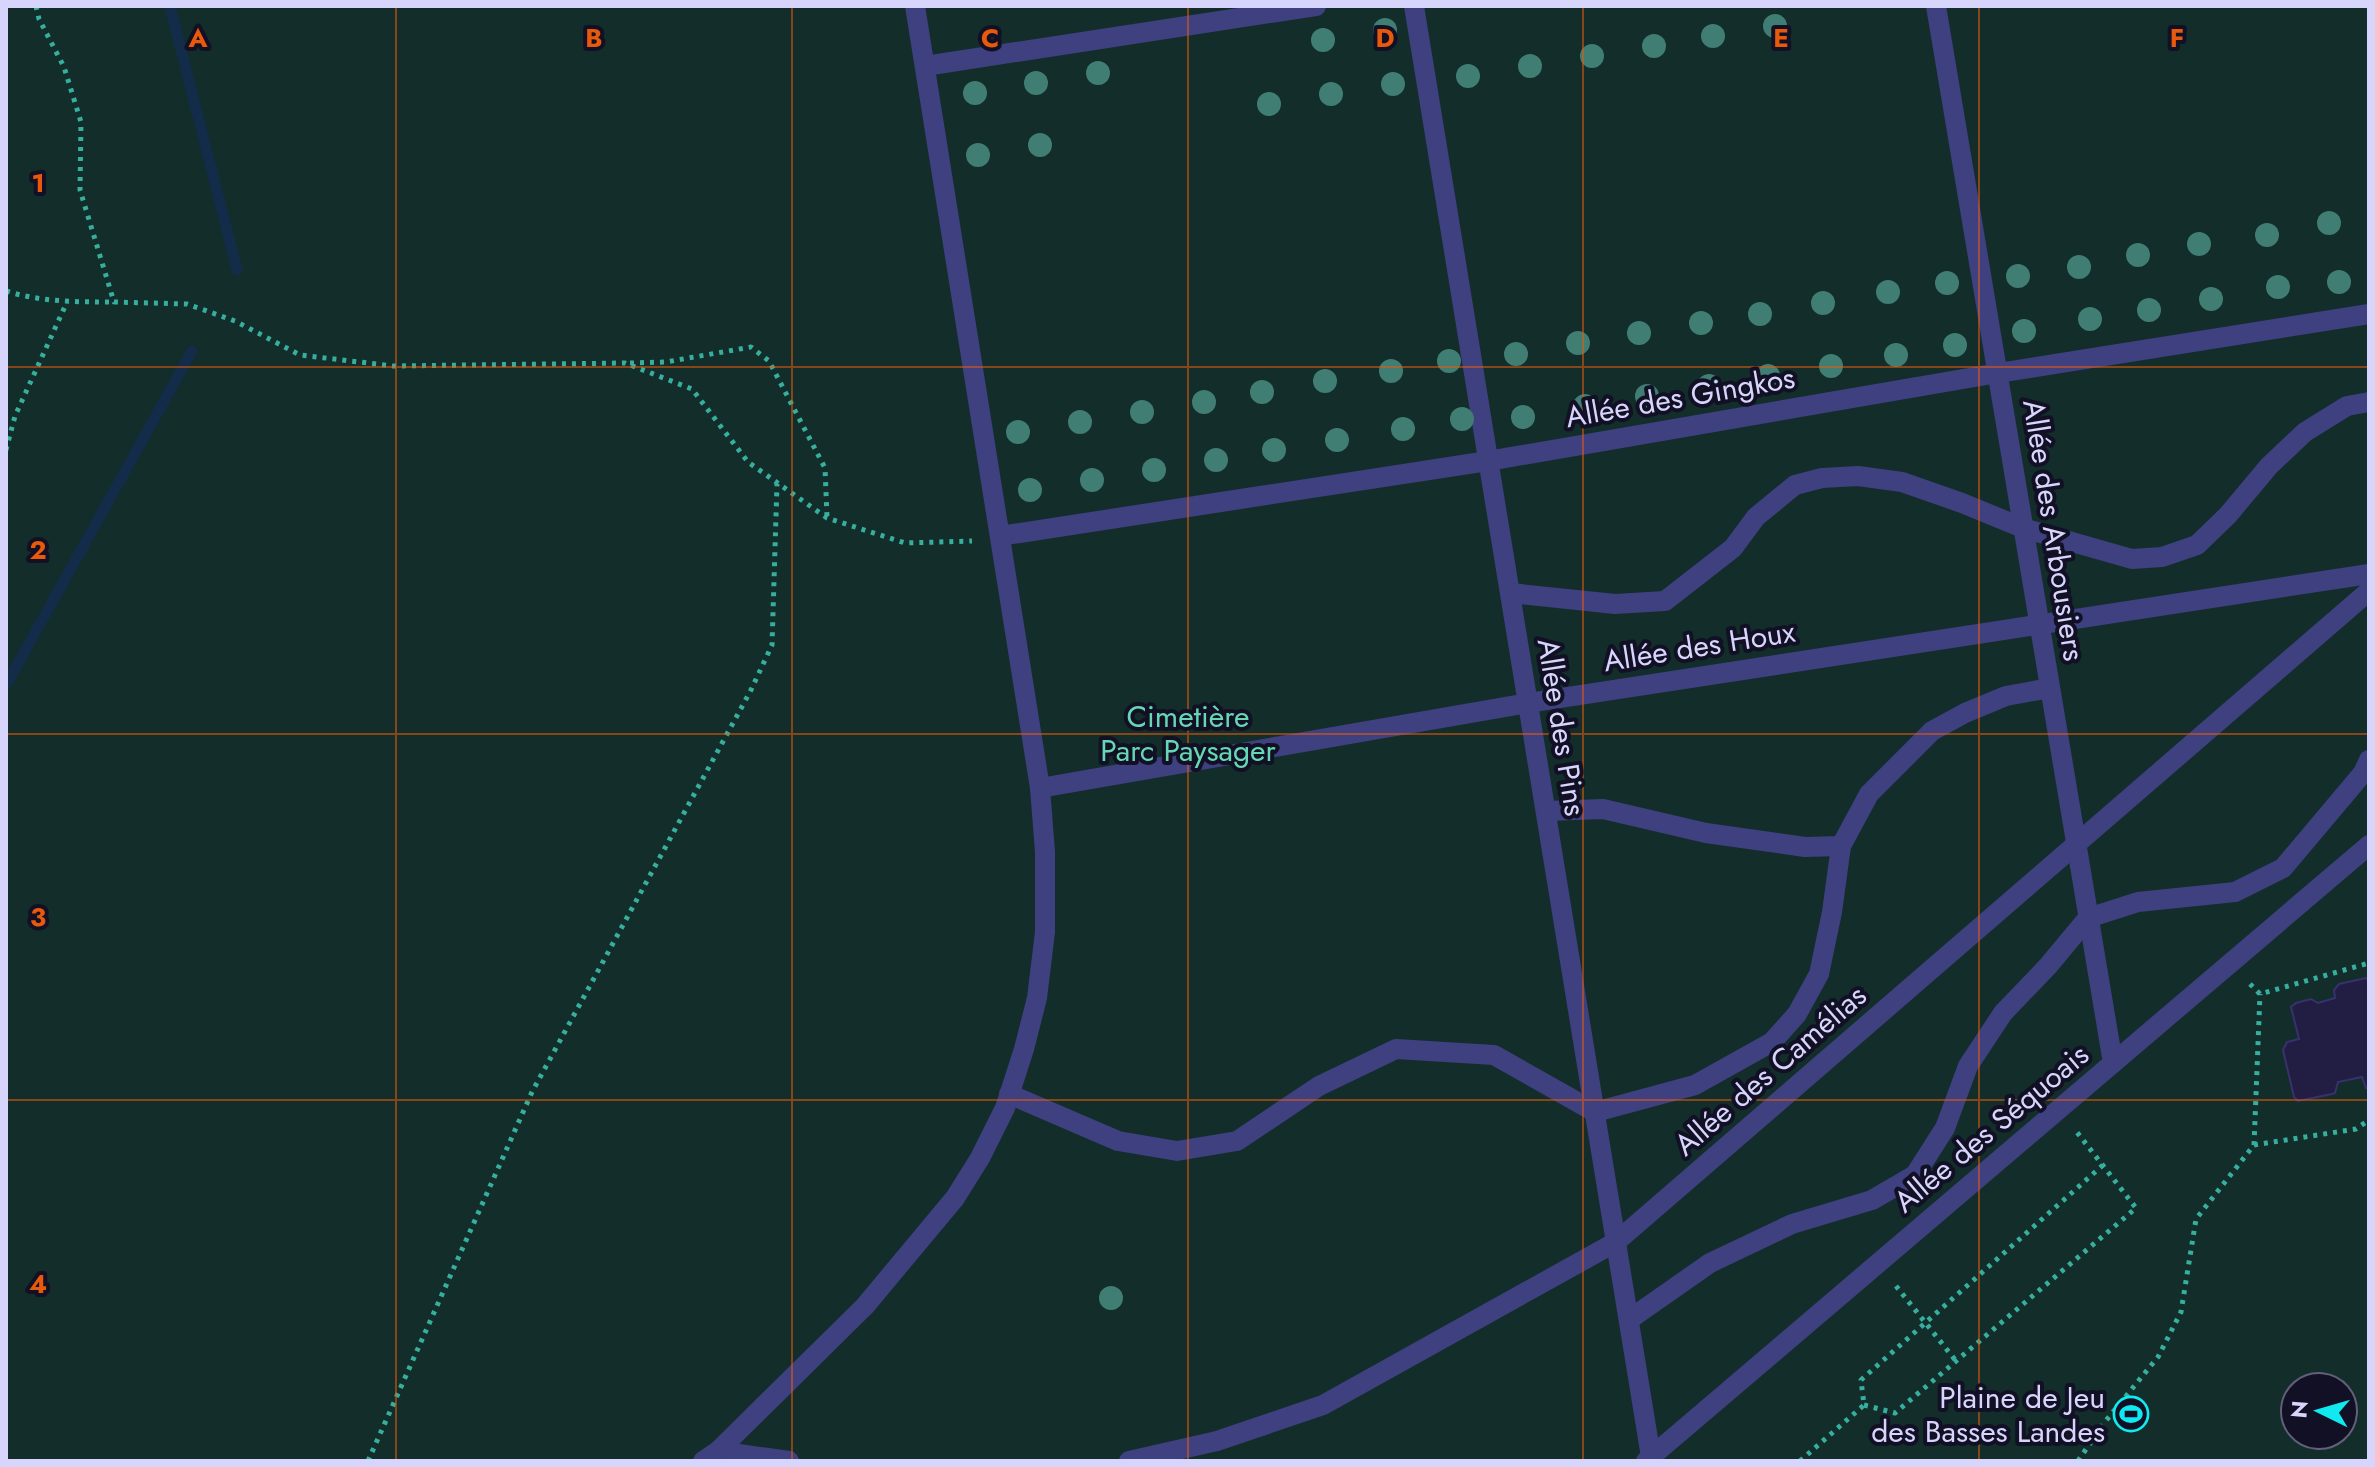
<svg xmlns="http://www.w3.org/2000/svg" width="2375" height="1467" font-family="Jost,sans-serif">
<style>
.green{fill:#132d2b;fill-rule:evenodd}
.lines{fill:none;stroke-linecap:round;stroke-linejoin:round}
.stream{stroke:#132c4a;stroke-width:11}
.building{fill:#221d43;stroke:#38316e;stroke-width:2}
.path{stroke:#37af9f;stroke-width:5;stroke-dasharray:4 6;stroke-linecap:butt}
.lane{stroke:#3e4080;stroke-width:20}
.tree{fill:#407e73}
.grid{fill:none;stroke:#e8590c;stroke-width:2;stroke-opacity:0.55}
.labels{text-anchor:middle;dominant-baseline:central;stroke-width:8;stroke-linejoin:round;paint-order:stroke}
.street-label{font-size:30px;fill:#d7d5fc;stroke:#121024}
.park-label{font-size:30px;fill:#65d8b3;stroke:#121024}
.poi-label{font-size:30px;fill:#d7d5fc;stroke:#121024;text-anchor:end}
.grid-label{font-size:26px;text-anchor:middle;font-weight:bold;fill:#e8590c;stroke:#121024;stroke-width:8;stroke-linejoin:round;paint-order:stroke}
</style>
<rect width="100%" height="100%" fill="#121024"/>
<path class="green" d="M6,6H2369V1461H6ZM2295,1387H2343V1435H2295Z"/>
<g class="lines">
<g class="stream">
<path d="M170,6L237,270"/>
<path d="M6,685L192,351"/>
</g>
</g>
<path class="building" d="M2366,978L2369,981V1089L2366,1088L2362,1077L2338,1082L2335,1093L2332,1094L2298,1101L2294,1097L2283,1050L2287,1042L2299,1039L2291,1007L2296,1003L2311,999L2318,1003L2335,998L2334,990L2339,984Z"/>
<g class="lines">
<g class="path">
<path d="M36,6L39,19L64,67L81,122L80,190L114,302L187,304L235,321L300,355L393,366L625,363L692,389L748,462L827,518L905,543L972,541"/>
<path d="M6,291C41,302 77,302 114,302"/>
<path d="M630,363L666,362L751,347L769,361L825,468L827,517"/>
<path d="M6,450L15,416L67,302"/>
<path d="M2250,984L2260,994L2369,963"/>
<path d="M2254,1145L2356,1129L2369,1120"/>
<path d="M1896,1286L1956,1361"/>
<path d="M1864,1405L1895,1413L2136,1208L2076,1131"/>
<path d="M368,1461L532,1092L751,690L772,645L777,484"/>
<path d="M1800,1461L1864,1405L1861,1380L2103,1165"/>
<path d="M2078,1461L2104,1423L2158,1357L2181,1312L2196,1219L2254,1145L2260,994"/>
</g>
<g class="lane">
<path d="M1414,6L1651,1457"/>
<path d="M1936,6L2113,1063"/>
<path d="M925,66L1316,6"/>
<path d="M1000,536L1488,461L1998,373L2369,314"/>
<path d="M1510,593L1615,604L1665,601L1733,548L1756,517L1795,485L1822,478L1858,476L1902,482L1962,503L2023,528L2132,559L2162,557L2197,545L2228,515L2269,466L2305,432L2347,406L2369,402"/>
<path d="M1040,788L1528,703L2369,574"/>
<path d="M1546,811L1603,809L1706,833L1805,847L1841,846"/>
<path d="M1009,1094L1118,1141L1177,1151L1237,1141L1319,1086L1396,1049L1494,1055L1595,1112L1695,1085L1772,1042L1797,1014L1819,974L1832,912L1841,846L1869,794L1932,731L1965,713L2006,696L2050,688"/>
<path d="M1630,1319L1710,1263L1792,1224L1872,1200L1915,1175L1945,1128L1968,1066L2003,1013L2048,966L2088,918L2138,902L2235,892L2283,868L2363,773L2369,760"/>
<path d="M718,1451L789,1461"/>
<path d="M703,1461L718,1451L865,1306L955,1198L980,1158L1005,1108L1024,1049L1037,998L1045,932V852L1040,788L915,6"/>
<path d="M1129,1461L1217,1441L1323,1405L1616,1242L2369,591"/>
<path d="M1646,1461L2369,845"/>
</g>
</g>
<g class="tree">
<circle cx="1775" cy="26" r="12"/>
<circle cx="1385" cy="30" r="12"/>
<circle cx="1713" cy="36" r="12"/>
<circle cx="1323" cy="40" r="12"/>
<circle cx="1654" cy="46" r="12"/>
<circle cx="1592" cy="56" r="12"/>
<circle cx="1530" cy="66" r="12"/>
<circle cx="1098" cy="73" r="12"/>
<circle cx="1468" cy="76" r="12"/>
<circle cx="1036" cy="83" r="12"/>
<circle cx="1393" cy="84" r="12"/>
<circle cx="975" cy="93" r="12"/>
<circle cx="1331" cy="94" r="12"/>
<circle cx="1269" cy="104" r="12"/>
<circle cx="1040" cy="145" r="12"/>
<circle cx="978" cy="155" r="12"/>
<circle cx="2329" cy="223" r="12"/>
<circle cx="2267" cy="235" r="12"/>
<circle cx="2199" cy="244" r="12"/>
<circle cx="2138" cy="255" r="12"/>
<circle cx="2079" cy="267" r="12"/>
<circle cx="2018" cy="276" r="12"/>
<circle cx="2339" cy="282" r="12"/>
<circle cx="1947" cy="283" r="12"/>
<circle cx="2278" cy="287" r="12"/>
<circle cx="1888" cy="292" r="12"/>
<circle cx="2211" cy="299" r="12"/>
<circle cx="1823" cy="303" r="12"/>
<circle cx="2149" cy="310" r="12"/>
<circle cx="1760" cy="314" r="12"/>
<circle cx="2090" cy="319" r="12"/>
<circle cx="1701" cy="323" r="12"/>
<circle cx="2024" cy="331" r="12"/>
<circle cx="1639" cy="333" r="12"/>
<circle cx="1578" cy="343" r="12"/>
<circle cx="1955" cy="345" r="12"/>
<circle cx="1516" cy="354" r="12"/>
<circle cx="1896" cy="355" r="12"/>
<circle cx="1449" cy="361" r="12"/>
<circle cx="1831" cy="366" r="12"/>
<circle cx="1391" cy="371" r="12"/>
<circle cx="1768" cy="376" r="12"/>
<circle cx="1325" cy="381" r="12"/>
<circle cx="1709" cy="386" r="12"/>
<circle cx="1262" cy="392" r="12"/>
<circle cx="1647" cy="396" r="12"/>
<circle cx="1204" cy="402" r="12"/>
<circle cx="1585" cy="406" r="12"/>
<circle cx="1142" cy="412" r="12"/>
<circle cx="1523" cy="417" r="12"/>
<circle cx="1462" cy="419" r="12"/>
<circle cx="1080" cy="422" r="12"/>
<circle cx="1403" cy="429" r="12"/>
<circle cx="1018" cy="432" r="12"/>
<circle cx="1337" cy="440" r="12"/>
<circle cx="1274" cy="450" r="12"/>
<circle cx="1216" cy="460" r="12"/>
<circle cx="1154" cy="470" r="12"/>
<circle cx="1092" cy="480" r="12"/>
<circle cx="1030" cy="490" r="12"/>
<circle cx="1111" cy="1298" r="12"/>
</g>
<path class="grid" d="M396,6V1461M792,6V1461M1188,6V1461M1583,6V1461M1979,6V1461M6,367H2369M6,734H2369M6,1100H2369"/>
<defs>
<g id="stadium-ring" transform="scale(1.8)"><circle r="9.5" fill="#121024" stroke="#0fe9ef" stroke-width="1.5"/><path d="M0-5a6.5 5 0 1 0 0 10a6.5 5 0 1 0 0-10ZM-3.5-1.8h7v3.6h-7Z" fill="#0fe9ef"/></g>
</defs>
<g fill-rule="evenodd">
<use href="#stadium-ring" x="2131" y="1414"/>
</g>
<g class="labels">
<g class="street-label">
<text transform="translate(1680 397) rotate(-10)">Allée des Gingkos</text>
<text transform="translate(2054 530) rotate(81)">Allée des Arbousiers</text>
<text transform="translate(1699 646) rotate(-9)">Allée des Houx</text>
<text transform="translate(1562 727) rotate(81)">Allée des Pins</text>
<text transform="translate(1770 1070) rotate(-41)">Allée des Camélias</text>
<text transform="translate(1991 1128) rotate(-40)">Allée des Séquoais</text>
</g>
<g class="park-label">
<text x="1188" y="716">Cimetière<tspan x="1188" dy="34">Parc Paysager</tspan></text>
</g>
<g class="poi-label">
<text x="2105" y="1397">Plaine de Jeu<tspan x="2105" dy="34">des Basses Landes</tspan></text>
</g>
</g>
<g class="grid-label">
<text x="198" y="47">A</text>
<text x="594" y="47">B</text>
<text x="990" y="47">C</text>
<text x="1385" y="47">D</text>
<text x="1781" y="47">E</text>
<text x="2177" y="47">F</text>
<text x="38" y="192">1</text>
<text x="38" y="559">2</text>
<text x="38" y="926">3</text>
<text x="38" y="1293">4</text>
</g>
<rect width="2375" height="1467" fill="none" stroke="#d7d5fc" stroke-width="16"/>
<g transform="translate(2319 1411) rotate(275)"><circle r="38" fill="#121024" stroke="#615f7a" stroke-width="2"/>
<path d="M0-6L14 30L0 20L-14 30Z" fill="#0fe9ef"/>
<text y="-12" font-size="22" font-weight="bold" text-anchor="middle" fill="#d7d5fc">N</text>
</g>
</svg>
